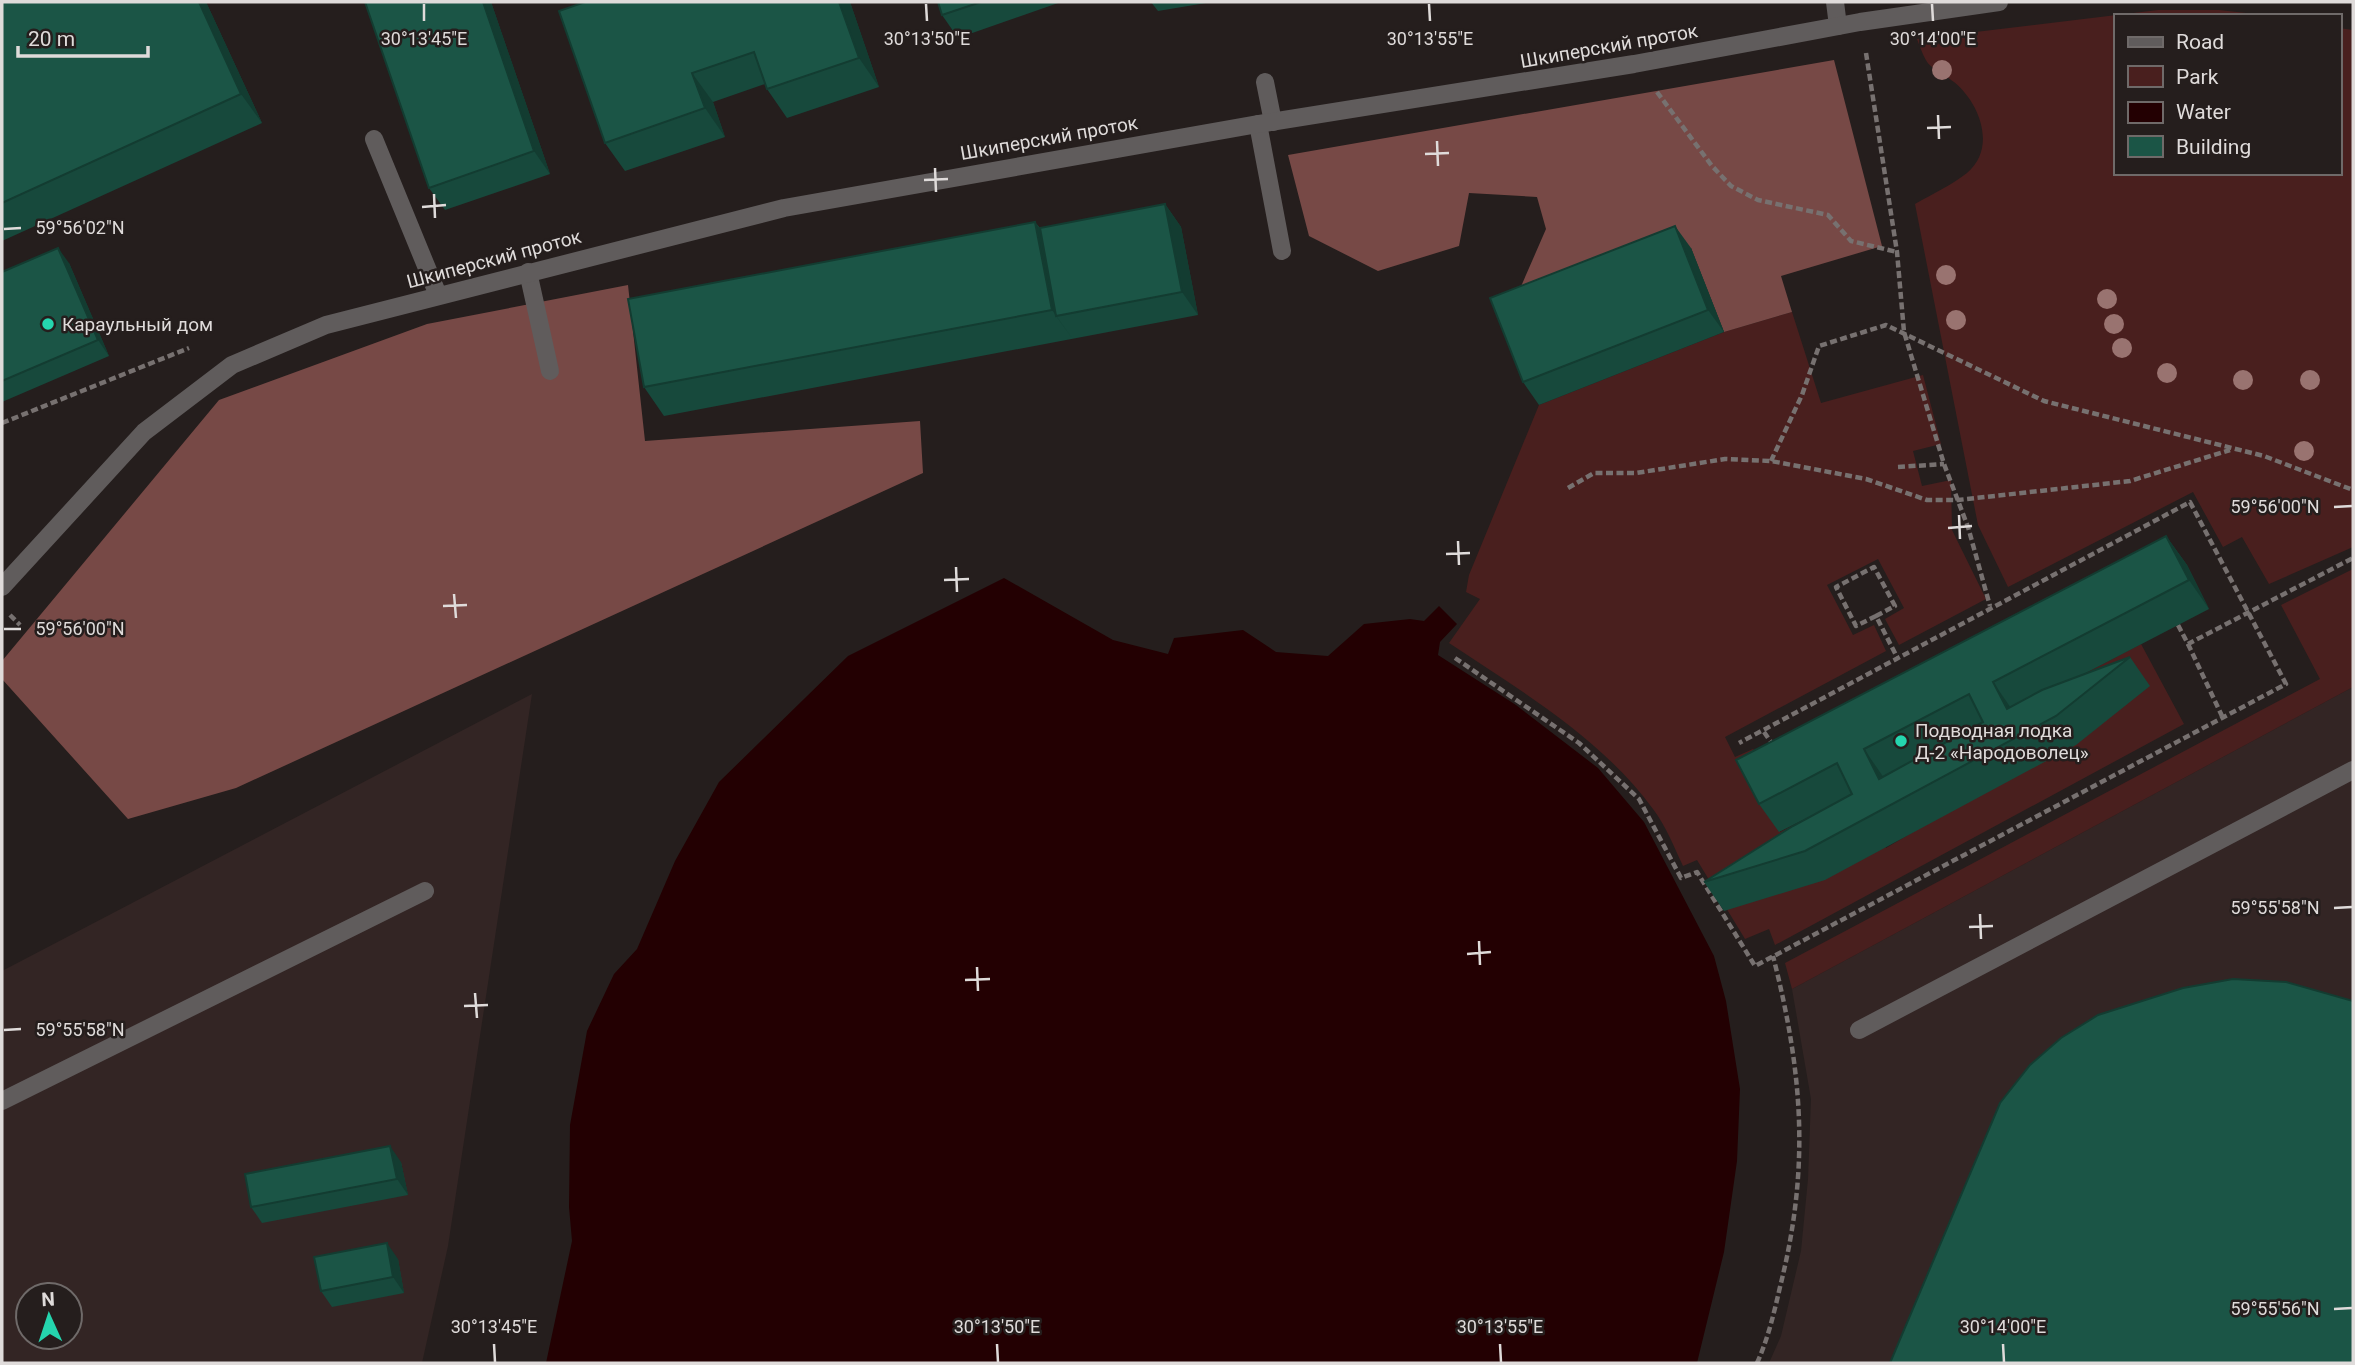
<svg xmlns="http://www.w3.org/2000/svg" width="2355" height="1365" font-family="Roboto,sans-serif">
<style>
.built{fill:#332524;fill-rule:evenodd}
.green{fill:#491f1e}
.forest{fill:#774946}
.water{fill:#230002}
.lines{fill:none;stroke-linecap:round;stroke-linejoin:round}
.path{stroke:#777170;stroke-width:4.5;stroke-dasharray:7 3.5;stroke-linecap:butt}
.minor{stroke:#605c5c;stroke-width:18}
.tree{fill:#997370}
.wall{fill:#17493c}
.shaded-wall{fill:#133c31}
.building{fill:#1b5546;stroke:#133c31;stroke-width:2;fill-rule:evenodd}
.ticks{fill:none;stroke:#dfdbda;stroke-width:2.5}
.poi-dot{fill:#25d5ae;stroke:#251e1d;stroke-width:2.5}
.labels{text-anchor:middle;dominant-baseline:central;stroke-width:5;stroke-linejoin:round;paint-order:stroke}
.street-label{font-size:19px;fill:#dfdbda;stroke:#251e1d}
.poi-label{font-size:19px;fill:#dfdbda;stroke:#251e1d;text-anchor:start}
.ticks-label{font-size:18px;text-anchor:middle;fill:#dfdbda;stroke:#251e1d;stroke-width:5;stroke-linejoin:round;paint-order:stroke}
</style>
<rect width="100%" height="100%" fill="#251e1d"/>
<g class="built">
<path d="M2353,687V1363H1769L1781,1336L1801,1251L1808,1179L1811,1099L1792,989Z"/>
<path d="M532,694L448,1246L422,1363H2V971ZM28,1295H70V1337H28Z"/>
</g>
<g class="green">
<path d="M2158,10H2219L2273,16H2115V173H2339V28L2353,30V547L2269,584L2242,537L2223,547L2193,492L2008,587L1978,525L1915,204C1932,194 1952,185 1967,173C1997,148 1980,103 1954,82C1928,61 1930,74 1917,39Z"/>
<path d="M1792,312L1821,403L1923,375L1941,444L1913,451L1922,486L1951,480L1952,530L1986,599L1899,645L1885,619L1904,608L1878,559L1827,585L1853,635L1874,625L1886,651L1725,737L1735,757L1753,749L1773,768L1780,832L1858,792L1886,848L1913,832L2013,711L2141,644L2184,724L1775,945L1769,929L1745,939L1697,860L1683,866C1674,847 1666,826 1653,809C1601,738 1521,691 1449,643L1480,599L1466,592L1469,575L1539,405L1724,332Z"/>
<path d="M2353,569V687L1792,989L1785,963L2320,679L2281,605Z"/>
</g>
<g class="forest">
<path d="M1834,60L1882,246L1781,276L1792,312L1724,332L1691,248L1506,321L1546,229L1537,197L1469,193L1459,246L1378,271L1309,236L1288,155Z"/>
<path d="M628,285L645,441L920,421L923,473L236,788L128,819L2,679V661L219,400L427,324Z"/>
</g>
<path class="water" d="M1004,578L1113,640L1168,654L1174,638L1243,630L1276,652L1328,656L1364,624L1410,619L1424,621L1439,606L1457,624L1440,642L1438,655L1516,705L1598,768L1644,822L1714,956L1726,1001L1740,1089L1737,1161L1724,1252L1697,1363H546L572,1241L569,1207L570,1125L587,1031L614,974L637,949L675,861L719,782L848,656Z"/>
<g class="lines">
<g class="path">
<path d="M1866,53L1897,252L1904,332L1944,464L1968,527L1990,606"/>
<path d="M1657,92L1712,166L1731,186L1758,200L1828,215L1851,241L1897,252"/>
<path d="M2,423L189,348"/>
<path d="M1771,461L1802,395L1819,346L1886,325L2044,401L2264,456L2353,490"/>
<path d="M1898,467L1944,464"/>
<path d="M1568,488L1594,473H1636L1725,459L1771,461L1866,479L1927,500H1958L2130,481L2230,450"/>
<path d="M10,615L20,625"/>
<path d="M1876,616L1895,606L1874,567L1836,587L1856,626L1876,616L1897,657"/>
<path d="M2178,625L2188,644L2353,558"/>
<path d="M2188,644L2222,716"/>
<path d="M1455,658L1579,743L1639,799L1681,878L1697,872L1755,966L2286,684L2190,502L1739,743"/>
<path d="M1764,732L1773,745"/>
<path d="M1757,1363C1768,1339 1774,1313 1780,1287C1810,1168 1803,1074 1773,956"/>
</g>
<g class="minor">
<path d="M1835,2L1838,26"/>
<path d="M1265,82L1273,122"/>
<path d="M1258,124L1282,251"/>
<path d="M374,139L438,295"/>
<path d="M528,272L550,371"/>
<path d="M2,587L144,432L232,365L326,325L784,208L1258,124L1634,64L1860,22L1999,2"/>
<path d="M1859,1030L2353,770"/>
<path d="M2,1101L425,891"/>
</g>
</g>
<g class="tree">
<circle cx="1942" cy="70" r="10"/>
<circle cx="1946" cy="275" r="10"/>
<circle cx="2107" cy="299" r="10"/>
<circle cx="1956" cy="320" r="10"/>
<circle cx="2114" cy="324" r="10"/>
<circle cx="2122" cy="348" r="10"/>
<circle cx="2167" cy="373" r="10"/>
<circle cx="2243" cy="380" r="10"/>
<circle cx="2310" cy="380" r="10"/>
<circle cx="2304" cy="451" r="10"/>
</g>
<g class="wall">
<path d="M2,2H206L262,123L2,241Z"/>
<path d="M491,2L550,174L445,210L429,188Z"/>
<path d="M850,2L879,87L787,118L767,89L765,84L713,102L725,137L625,171L605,143L559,11Z"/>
<path d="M938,2H1061L958,38L942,15Z"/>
<path d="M1151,2H1212L1158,11Z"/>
<path d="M1165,204L1181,227L1198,315L664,416L644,387L1035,222L1040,228Z"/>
<path d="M1691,248L1724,332L1539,405L1523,382Z"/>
<path d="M69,263L109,356L2,402V272Z"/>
<path d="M2166,536L2187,565L2209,609L2080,676L2130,657L2150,686L2076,745L1825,880L1724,911L1704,882L1817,813L1779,832L1759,804Z"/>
<path d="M401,1162L408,1195L262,1223L251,1207Z"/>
<path d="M398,1259L404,1293L332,1307L321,1291Z"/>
</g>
<g class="shaded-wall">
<path d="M199,2H206L262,123L241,94Z"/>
<path d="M483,2H491L550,174L534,151Z"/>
<path d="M839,2H850L879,87L859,58Z"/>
<path d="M692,73L713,102L725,137L705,108Z"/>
<path d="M1165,204L1181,227L1198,315L1182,292Z"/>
<path d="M1035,222L1055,251L1056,316L1072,338L1052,310Z"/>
<path d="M1675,226L1691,248L1724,332L1708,310Z"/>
<path d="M58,248L69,263L109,356L98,340Z"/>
<path d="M2166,536L2187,565L2209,609L2189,580Z"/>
<path d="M1993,682L2013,711L2007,709Z"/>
<path d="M1864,749L1884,778L1879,779Z"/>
<path d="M390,1146L401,1162L408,1195L397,1179Z"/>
<path d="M387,1243L398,1259L404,1293L393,1277Z"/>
</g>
<g class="building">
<path d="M2,2H199L241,94L2,203Z"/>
<path d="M365,2H483L534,151L429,188Z"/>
<path d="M585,2H839L859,58L767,89L754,52L692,73L705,108L605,143L559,11Z"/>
<path d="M938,2H981L942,15Z"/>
<path d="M1165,204L1182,292L1056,316L1040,228Z"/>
<path d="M1035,222L1052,310L644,387L628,299Z"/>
<path d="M1675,226L1708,310L1523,382L1490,298Z"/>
<path d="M58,248L98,340L2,381V272Z"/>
<path d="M2166,536L2189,580L1993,682L2007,709L2042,690L2130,657L2056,716L1805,851L1704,882L1793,826L1852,794L1837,763L1759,804L1736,760ZM1969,694L1983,722L1879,779L1864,749Z"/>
<path d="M2233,979L2286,982L2353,1001V1363H1890L2000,1103L2030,1065L2061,1038L2098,1015L2183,988Z"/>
<path d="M390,1146L397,1179L251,1207L245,1174Z"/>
<path d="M387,1243L393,1277L321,1291L314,1257Z"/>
</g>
<path class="ticks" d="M424,4V21M926,4L927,21M1429,4L1430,21M1932,4L1933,21M1938,115L1939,139M1927,128L1951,127M1437,141L1438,166M1425,154L1449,153M935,168L936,192M924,180L948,179M434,194L435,218M422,207L446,205M4,229L21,228M2334,507L2352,506M1959,515L1960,539M1948,528L1972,526M1458,541L1459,565M1446,554L1470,553M956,567L957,592M944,580L969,579M454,594L456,618M443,606L467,605M4,629H21M2334,908L2352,907M1980,914L1981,939M1969,927L1993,926M1479,941L1480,965M1467,954L1491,952M977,967L978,991M965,980L990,979M475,993L477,1018M464,1006L488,1005M4,1030L21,1029M2334,1309L2352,1308M494,1344L495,1362M997,1344L998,1362M1500,1344L1501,1362M2003,1344L2004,1362"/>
<g class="poi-dot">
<circle cx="48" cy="324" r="7"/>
<circle cx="1901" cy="741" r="7"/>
</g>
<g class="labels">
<g class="street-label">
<text transform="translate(1609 46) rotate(-10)">Шкиперский проток</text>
<text transform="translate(1049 138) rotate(-10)">Шкиперский проток</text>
<text transform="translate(494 259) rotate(-15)">Шкиперский проток</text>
</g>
<g class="poi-label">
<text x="62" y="324">Караульный дом</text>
<text x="1915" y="730">Подводная лодка<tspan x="1915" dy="22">Д-2 «Народоволец»</tspan></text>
</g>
</g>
<g class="ticks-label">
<text x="424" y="45">30°13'45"E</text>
<text x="927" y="45">30°13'50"E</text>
<text x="1430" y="45">30°13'55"E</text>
<text x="1933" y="45">30°14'00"E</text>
<text x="80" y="234">59°56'02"N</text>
<text x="2275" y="513">59°56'00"N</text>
<text x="80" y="635">59°56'00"N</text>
<text x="2275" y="914">59°55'58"N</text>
<text x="80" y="1036">59°55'58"N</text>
<text x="2275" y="1315">59°55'56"N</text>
<text x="494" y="1333">30°13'45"E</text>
<text x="997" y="1333">30°13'50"E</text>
<text x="1500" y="1333">30°13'55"E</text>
<text x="2003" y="1333">30°14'00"E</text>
</g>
<rect width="2355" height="1365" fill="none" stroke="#dfdbda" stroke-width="7"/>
<rect x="2114" y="14" width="228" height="161" fill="#251e1d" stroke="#6f6a69" stroke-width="2"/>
<rect x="2128" y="37" width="35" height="10" fill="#605c5c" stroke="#6f6a69" stroke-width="2"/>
<text x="2176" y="49" font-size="21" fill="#dfdbda">Road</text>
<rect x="2128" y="66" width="35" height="21" fill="#491f1e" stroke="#6f6a69" stroke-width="2"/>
<text x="2176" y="84" font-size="21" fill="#dfdbda">Park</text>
<rect x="2128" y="102" width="35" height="21" fill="#230002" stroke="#6f6a69" stroke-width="2"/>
<text x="2176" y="119" font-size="21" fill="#dfdbda">Water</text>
<rect x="2128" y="136" width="35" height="21" fill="#1b5546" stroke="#6f6a69" stroke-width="2"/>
<text x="2176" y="154" font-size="21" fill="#dfdbda">Building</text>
<g transform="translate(49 1316) rotate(357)"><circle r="33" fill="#251e1d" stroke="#6f6a69" stroke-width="2"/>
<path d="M0-5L12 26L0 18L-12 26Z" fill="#25d5ae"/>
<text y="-10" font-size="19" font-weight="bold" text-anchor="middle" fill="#dfdbda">N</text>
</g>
<path d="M18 46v10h130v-10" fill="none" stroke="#dfdbda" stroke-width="3.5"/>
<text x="28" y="46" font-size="21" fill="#dfdbda" stroke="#251e1d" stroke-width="5" paint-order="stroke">20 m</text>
</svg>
